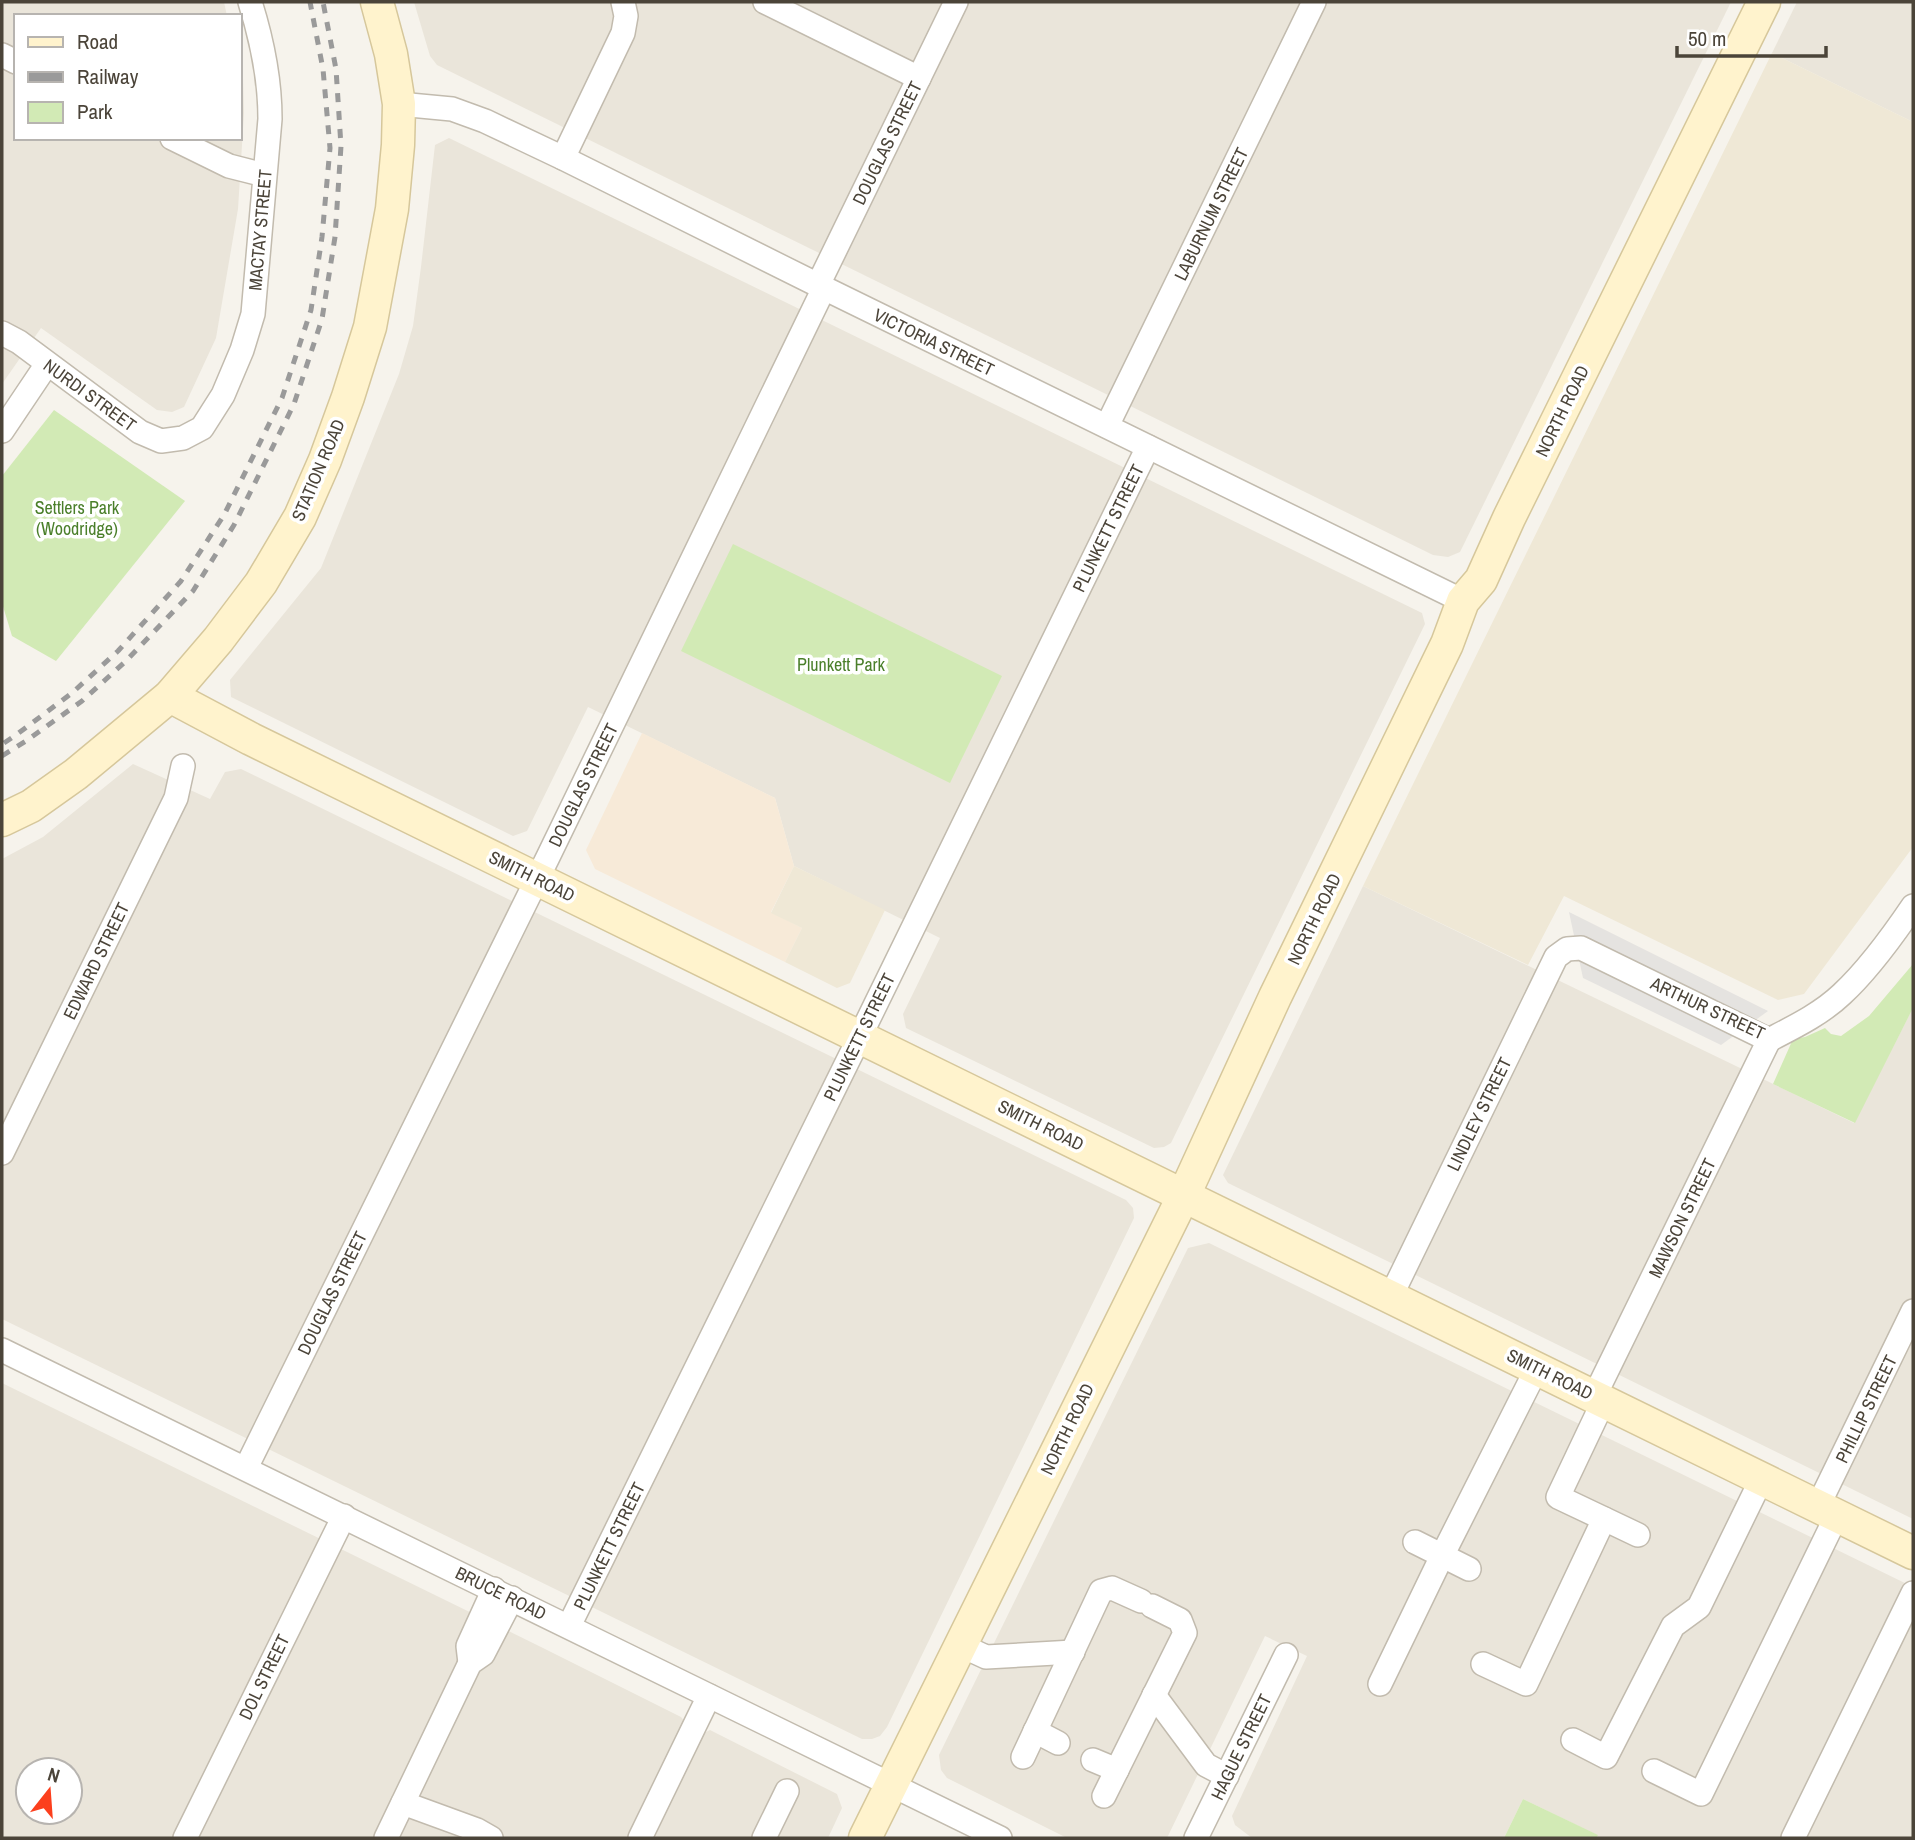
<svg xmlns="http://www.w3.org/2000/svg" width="1915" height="1840" font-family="'Archivo Narrow',sans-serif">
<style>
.residential{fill:#eae5da;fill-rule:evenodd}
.commercial{fill:#f7ead8}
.education{fill:#efe8d6}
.green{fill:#d2eab5}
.parking{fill:#e5e3e0}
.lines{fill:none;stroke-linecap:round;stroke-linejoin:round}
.street-casing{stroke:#c2bbae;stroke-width:26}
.secondary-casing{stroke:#d6c79b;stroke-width:35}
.street{stroke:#fff;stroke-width:23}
.secondary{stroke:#fff3cd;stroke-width:32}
.rail{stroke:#9a9a9a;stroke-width:5;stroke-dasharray:9 9;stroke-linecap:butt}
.labels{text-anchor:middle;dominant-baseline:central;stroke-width:7;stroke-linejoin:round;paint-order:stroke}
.street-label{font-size:18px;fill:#4b4439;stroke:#fff}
.park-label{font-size:18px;fill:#4a7f2a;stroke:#fff}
</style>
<rect width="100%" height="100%" fill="#f6f3ec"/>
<g class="residential">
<path d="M2,2H224L227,16H16V138H240V65L243,78L244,113L238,209L216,338L184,407L172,412L157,410L41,328L2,384Z"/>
<path d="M414,2H1731L1460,552L1448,557L1433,555L437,65L430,56Z"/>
<path d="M1797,2H1913V122L1772,53Z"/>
<path d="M449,138L1422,613L1425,624L1171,1143L1164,1147L1154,1148L906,1028L903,1014L940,938L794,866L775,798L588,707L527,831L513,836L231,697L230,680L321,568L399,374L413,326L421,267L435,145Z"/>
<path d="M133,764L210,799L225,772L241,769L1126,1200L1133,1208L1134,1218L887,1727L880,1736L872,1739H862L2,1319V859L43,837Z"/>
<path d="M1363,886L1854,1123L1913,1008V1519L1228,1183L1223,1175Z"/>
<path d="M1209,1243L1913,1587V1838H1596L1597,1835L1523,1799L1504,1838H1252L1235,1825L1232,1816L1307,1656L1265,1636L1167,1838H1067L947,1778L941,1770L939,1755L1188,1248Z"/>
<path d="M2,1383L543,1648L681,1717L700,1740L706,1732L710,1730L837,1794L842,1808L828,1838H2ZM28,1770H70V1812H28Z"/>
</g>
<path class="commercial" d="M642,733L775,798L794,866L771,912L802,928L785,962L595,869L586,850Z"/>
<g class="education">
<path d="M1772,53L1913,122V847L1804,994L1778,1000L1564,896L1528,965L1363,886Z"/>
<path d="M794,866L885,910L850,983L837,988L785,962L802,928L771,913Z"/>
</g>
<g class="green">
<path d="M54,410L185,501L56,661L12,636L2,603V476Z"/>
<path d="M733,544L1002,676L950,783L681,651Z"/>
<path d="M1913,964V1008L1855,1123L1773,1084L1793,1039L1805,1037L1825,1028L1831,1034L1841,1036L1869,1016Z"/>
<path d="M1523,1799L1598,1835L1596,1838H1504Z"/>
</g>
<path class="parking" d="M1569,912L1768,1011L1721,1045L1583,978Z"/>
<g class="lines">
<g class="street-casing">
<g id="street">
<path d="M765,2L919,78"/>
<path d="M2,55L16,62"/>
<path d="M399,104L452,109L485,121L563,158L824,288L1463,601"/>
<path d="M172,138L229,166L264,175"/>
<path d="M563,158L623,33L626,16L623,2"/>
<path d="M818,285L956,2"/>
<path d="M2,333L19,342L140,432L161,441L183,438L202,428L223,395L242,350L253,314L270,119C270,78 262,40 250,2"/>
<path d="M1107,426L1314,2"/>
<path d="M2,431L47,364"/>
<path d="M1769,1040C1794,1027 1821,1014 1842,994C1869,969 1892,937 1913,906"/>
<path d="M2,1153L176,798L183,766"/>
<path d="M1391,1296L1556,957L1567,949L1581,948L1769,1040"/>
<path d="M2,1350L1000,1838"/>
<path d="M1595,1395L1769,1040"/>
<path d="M1604,1400L1558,1497L1638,1535"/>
<path d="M246,1468L548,857L824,288"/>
<path d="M1818,1506L1913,1311"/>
<path d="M1415,1542L1469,1569"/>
<path d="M569,1626L867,1022L1148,447"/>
<path d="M960,1645L986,1657L1073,1652"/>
<path d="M470,1663L468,1646L494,1589"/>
<path d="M1483,1664L1526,1684L1604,1519"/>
<path d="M1380,1684L1442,1556L1537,1368"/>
<path d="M1154,1695L1206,1765L1227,1776"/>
<path d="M1035,1731L1058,1743"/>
<path d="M1573,1740L1606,1757L1673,1626L1699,1607L1762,1478"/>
<path d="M1023,1757L1101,1591L1112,1588L1141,1601"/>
<path d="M1093,1760L1117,1770"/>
<path d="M1654,1771L1701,1794L1837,1515"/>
<path d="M1104,1796L1185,1633L1180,1620L1152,1606"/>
<path d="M403,1803L477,1830L491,1838"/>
<path d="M185,1838L344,1516"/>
<path d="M386,1838L470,1663L483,1654L512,1598"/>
<path d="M640,1838L709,1696"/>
<path d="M764,1838L787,1791"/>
<path d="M1196,1838L1286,1655"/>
<path d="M1793,1838L1913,1593"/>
</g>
</g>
<g class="secondary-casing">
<g id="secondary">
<path d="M170,696L251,739L1913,1553"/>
<path d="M2,820L31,806L76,774L170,696L218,640L261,583L300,517L325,460L348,397L370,327L392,209L398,145L399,104L391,54L377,2"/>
<path d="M865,1838L1184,1195L1275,997L1447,644L1463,601L1481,580L1509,518L1764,2"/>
</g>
</g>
<use href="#street" class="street"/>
<use href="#secondary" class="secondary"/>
<g class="rail">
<path d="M4,743L16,735L72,693L118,651L181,581L224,515L282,398L311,310L322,237L330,148L323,69L310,2"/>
<path d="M2,756L26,741L82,701L126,661L193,591L234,525L294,404L322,319L335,237L341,146L336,69L323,2"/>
</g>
</g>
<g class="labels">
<g class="street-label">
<text transform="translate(887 143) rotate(-64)">DOUGLAS STREET</text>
<text transform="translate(1211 214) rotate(-64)">LABURNUM STREET</text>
<text transform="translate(260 230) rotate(-85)">MACTAY STREET</text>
<text transform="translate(934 342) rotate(26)">VICTORIA STREET</text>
<text transform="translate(90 395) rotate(36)">NURDI STREET</text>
<text transform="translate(1562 411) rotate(-64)">NORTH ROAD</text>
<text transform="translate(318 470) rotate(-67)">STATION ROAD</text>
<text transform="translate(1108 528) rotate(-64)">PLUNKETT STREET</text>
<text transform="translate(583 785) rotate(-64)">DOUGLAS STREET</text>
<text transform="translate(532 876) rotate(26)">SMITH ROAD</text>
<text transform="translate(1314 919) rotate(-64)">NORTH ROAD</text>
<text transform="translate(96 961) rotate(-64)">EDWARD STREET</text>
<text transform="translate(1708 1008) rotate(25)">ARTHUR STREET</text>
<text transform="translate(859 1037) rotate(-64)">PLUNKETT STREET</text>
<text transform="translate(1479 1114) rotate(-64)">LINDLEY STREET</text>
<text transform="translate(1041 1125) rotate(26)">SMITH ROAD</text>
<text transform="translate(1682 1218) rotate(-64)">MAWSON STREET</text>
<text transform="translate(332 1293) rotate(-64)">DOUGLAS STREET</text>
<text transform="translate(1550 1374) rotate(26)">SMITH ROAD</text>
<text transform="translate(1866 1409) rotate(-64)">PHILLIP STREET</text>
<text transform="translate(1067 1429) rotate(-64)">NORTH ROAD</text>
<text transform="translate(609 1546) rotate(-64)">PLUNKETT STREET</text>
<text transform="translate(501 1593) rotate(26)">BRUCE ROAD</text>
<text transform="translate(264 1677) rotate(-64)">DOL STREET</text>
<text transform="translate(1241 1747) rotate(-64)">HAGUE STREET</text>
</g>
<g class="park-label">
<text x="77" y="507">Settlers Park<tspan x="77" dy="21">(Woodridge)</tspan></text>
<text x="841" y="664">Plunkett Park</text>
</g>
</g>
<rect width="1915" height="1840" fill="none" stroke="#4b4439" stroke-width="7"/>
<rect x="14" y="14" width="228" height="126" fill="#ffffff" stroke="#b7b4b0" stroke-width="2"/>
<rect x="28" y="37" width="35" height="10" fill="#fff3cd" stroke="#b7b4b0" stroke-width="2"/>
<text x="77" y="49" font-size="21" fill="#4b4439">Road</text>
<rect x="28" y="72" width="35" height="10" fill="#9a9a9a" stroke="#b7b4b0" stroke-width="2"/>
<text x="77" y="84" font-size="21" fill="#4b4439">Railway</text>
<rect x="28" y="102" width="35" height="21" fill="#d2eab5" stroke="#b7b4b0" stroke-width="2"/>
<text x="77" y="119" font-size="21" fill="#4b4439">Park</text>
<g transform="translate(49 1791) rotate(17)"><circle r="33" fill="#ffffff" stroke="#b7b4b0" stroke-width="2"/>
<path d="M0-5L12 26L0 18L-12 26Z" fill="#fc3f1d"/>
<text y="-10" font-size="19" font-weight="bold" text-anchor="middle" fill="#4b4439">N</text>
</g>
<path d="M1677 46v10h149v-10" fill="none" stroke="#4b4439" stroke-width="3.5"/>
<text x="1688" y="46" font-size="21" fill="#4b4439" stroke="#ffffff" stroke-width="5" paint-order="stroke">50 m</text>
</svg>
